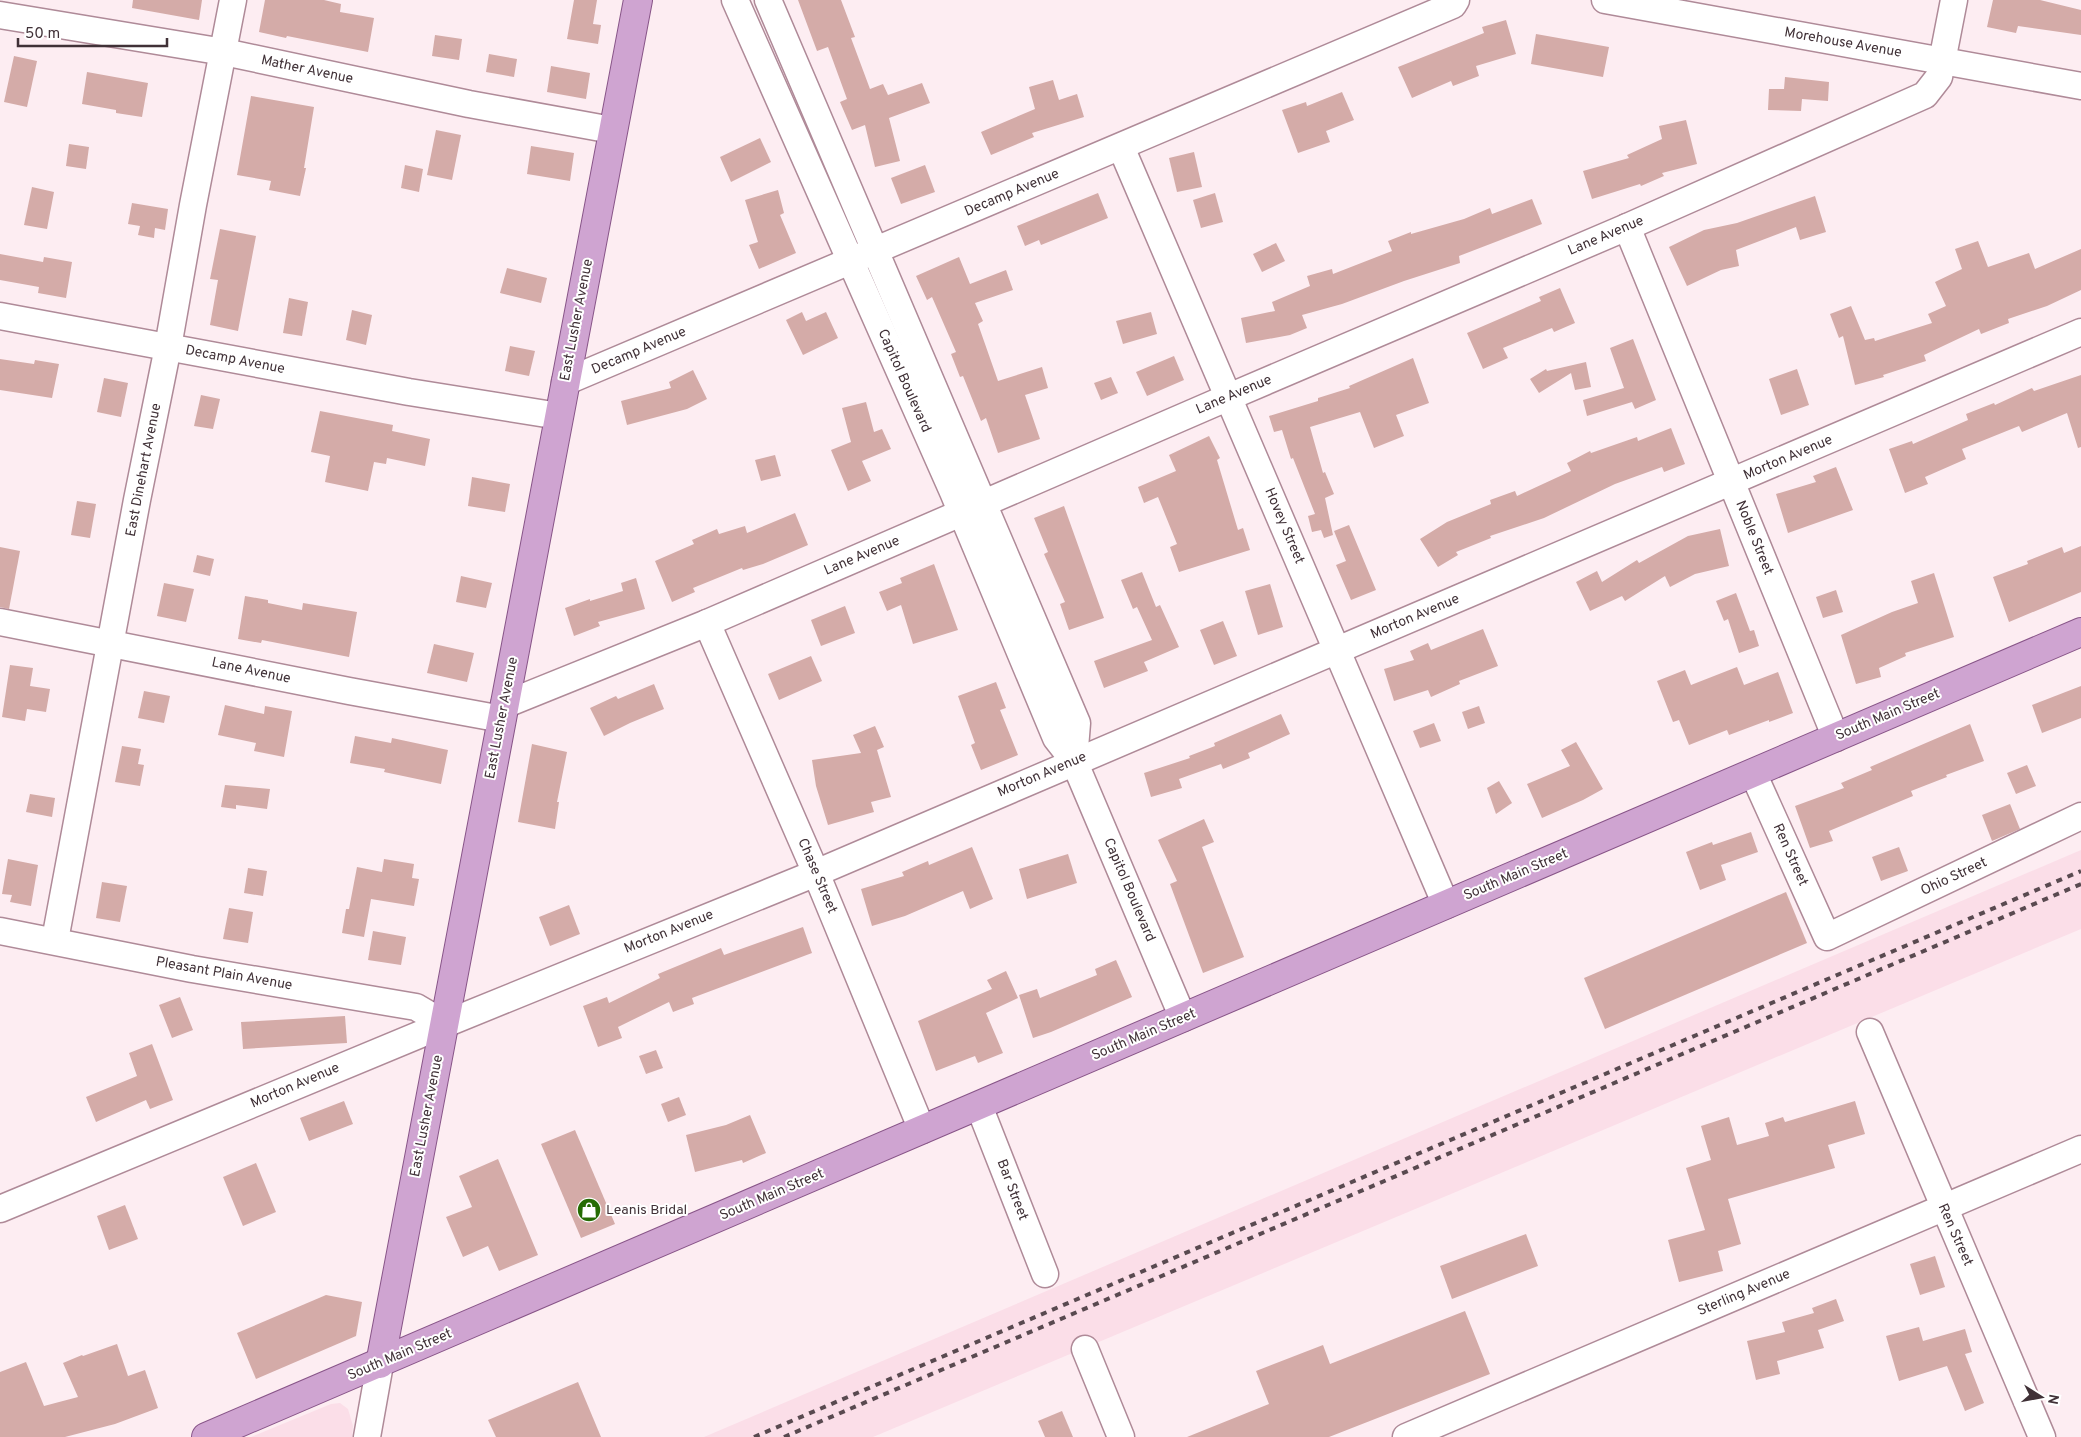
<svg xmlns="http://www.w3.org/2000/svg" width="2081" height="1437" font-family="Overpass,sans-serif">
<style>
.built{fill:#fbdee8}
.building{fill:#d4aba8}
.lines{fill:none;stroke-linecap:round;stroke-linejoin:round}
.minor-casing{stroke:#af8a98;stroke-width:29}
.major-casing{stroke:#858;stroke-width:30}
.minor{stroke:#fff;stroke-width:26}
.major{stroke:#cfa4d1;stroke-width:28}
.rail{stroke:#594a50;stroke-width:4;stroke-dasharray:6 6;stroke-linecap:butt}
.labels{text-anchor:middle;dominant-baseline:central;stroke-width:4;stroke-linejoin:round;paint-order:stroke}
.street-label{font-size:14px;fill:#403137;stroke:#fff}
.poi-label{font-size:14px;fill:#403137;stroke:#fff;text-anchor:start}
</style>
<rect width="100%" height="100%" fill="#fdedf2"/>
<g class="built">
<path d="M2081,850V929L873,1437H704Z"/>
<path d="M340,1403L348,1409L353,1426L352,1437H251L331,1404Z"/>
</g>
<g class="building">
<path d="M133,0H202L199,20L132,8Z"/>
<path d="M265,0H324L341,4L340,12L374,18L368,52L287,36L286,38L259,32Z"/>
<path d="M574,0H597L593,24L601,25L598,44L567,39Z"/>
<path d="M798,0H841L855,37L851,38L870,89L883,84L888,95L922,83L930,103L889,118L900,161L875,167L865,125L852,130L840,102L847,99L828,47L817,51Z"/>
<path d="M1993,0H2040L2081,10V35L2018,26L2016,33L1987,27Z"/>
<path d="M1506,20L1516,54L1476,66L1479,76L1453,86L1451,81L1412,98L1398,67L1484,33L1482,27Z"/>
<path d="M1536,34L1609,47L1603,77L1531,64Z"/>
<path d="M435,35L462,39L459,60L432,56Z"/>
<path d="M489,54L517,59L514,77L486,72Z"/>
<path d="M14,56L37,61L27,107L4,102Z"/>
<path d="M551,66L590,73L586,99L547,92Z"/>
<path d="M87,72L148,83L142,117L116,113V110L82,104Z"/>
<path d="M1785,77L1829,82L1828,101L1802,99L1801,111L1768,110L1769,89H1784Z"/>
<path d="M1053,80L1059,100L1077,94L1084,117L1032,133L1034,137L991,155L981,132L1035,109L1029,87Z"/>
<path d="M1342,92L1354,120L1326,131L1330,142L1298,153L1282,110L1306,102L1307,106Z"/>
<path d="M251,96L314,107L304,168H306L300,196L269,190L271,181L237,175Z"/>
<path d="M1686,120L1697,164L1662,173L1664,176L1641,186L1640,184L1592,199L1583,171L1629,158L1627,155L1662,139L1659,126Z"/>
<path d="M436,130L461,135L452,180L427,175Z"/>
<path d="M760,138L771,162L731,182L720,157Z"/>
<path d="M69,144L89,147L86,169L66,166Z"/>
<path d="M531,146L574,153L570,181L527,174Z"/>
<path d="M1194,152L1202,187L1177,192L1169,158Z"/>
<path d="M405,165L423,169L419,192L401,188Z"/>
<path d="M925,165L935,192L901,204L891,178Z"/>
<path d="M32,187L54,192L47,229L24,225Z"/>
<path d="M778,190L784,213L780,215L796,253L759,269L749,245L758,242L745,200Z"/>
<path d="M1098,193L1108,218L1041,245L1039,240L1025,246L1017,226Z"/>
<path d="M1215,193L1223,222L1201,228L1193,200Z"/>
<path d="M1815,196L1826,232L1800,240L1796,227L1736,250L1739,266L1721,270L1687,286L1669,247L1704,230L1737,223Z"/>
<path d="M1532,199L1542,224L1459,256L1460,263L1404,281L1342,304L1302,315L1307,328L1290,335L1246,343L1241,318L1275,311L1272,302L1310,286L1307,276L1332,269L1333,274L1392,251L1388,241L1411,232V234L1464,219L1490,208L1492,214Z"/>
<path d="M132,203L168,209L165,230L155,228L154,238L138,235L140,226L128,224Z"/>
<path d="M220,229L256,236L238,331L210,325L218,280L210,279Z"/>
<path d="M1978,241L1988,267L2029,253L2035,269L2081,249V290L2047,306L2008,319L2009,323L1981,334L1979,329L1924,355L1926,361L1883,375L1884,377L1855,385L1843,336L1839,338L1830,314L1851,306L1865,340L1874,338L1875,341L1932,323L1928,314L1946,306L1935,282L1962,269L1955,249Z"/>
<path d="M1276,243L1285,261L1262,272L1253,254Z"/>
<path d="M0,254L43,262L44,257L72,262L66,298L38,293L39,287L0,280Z"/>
<path d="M959,257L970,284L1006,270L1013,290L975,303L983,321L978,324L998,381L1042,367L1048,388L1025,395L1040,439L998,453L986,418L981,421L963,376L960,377L951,354L956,352L932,297L927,300L916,276Z"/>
<path d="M507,268L547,278L541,303L500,293Z"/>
<path d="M1560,288L1575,323L1554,332L1552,328L1503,348L1508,358L1483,369L1467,333L1541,301L1539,297Z"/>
<path d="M289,298L308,302L302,336L283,333Z"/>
<path d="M352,310L372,315L366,345L346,340Z"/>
<path d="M802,312L806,321L826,312L838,338L803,355L786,320Z"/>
<path d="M1151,312L1157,334L1123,344L1116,321Z"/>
<path d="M1633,339L1656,400L1635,409L1632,402L1587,416L1583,400L1624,388L1610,348Z"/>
<path d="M510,346L535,351L529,376L505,371Z"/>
<path d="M1174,356L1184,380L1147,396L1136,372Z"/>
<path d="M1413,358L1429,403L1396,415L1404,436L1374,448L1360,412L1310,427L1323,473L1325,472L1334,494L1325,498L1333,535L1324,538L1321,530L1312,532L1308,516L1315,514L1293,458L1291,459L1282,430L1274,432L1269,416L1318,401V398L1350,388L1349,386Z"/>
<path d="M0,359L34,364L35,360L59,364L52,398L0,390Z"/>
<path d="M1586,362L1591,387L1575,390L1571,373L1539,393L1530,379L1546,369L1547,371Z"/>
<path d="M1797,369L1809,405L1781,415L1769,379Z"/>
<path d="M693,370L707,399L687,409L627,425L621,401L671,388L669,382Z"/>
<path d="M2081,375V447L2078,448L2067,413L2022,432L2019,426L1962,449L1966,459L1925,477L1928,484L1905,493L1889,449L1912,441L1913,444L1968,420L1966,414L1994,403L1995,405L2032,388L2034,391Z"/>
<path d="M1111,377L1118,393L1101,400L1094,383Z"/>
<path d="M104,378L128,383L121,417L97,412Z"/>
<path d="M201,395L220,399L213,429L194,426Z"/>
<path d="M866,402L874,432L882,429L891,449L862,461L871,481L848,491L831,450L851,442L842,408Z"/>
<path d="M320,411L393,425L392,431L430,439L425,466L387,458L386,464L374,462L368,491L325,482L330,456L311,452Z"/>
<path d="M1671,428L1685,464L1664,472L1662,467L1615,484L1544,518L1490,536L1491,538L1456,552L1458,555L1438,567L1420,539L1447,522L1491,504L1490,500L1515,491L1517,496L1571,471L1567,463L1590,451L1591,453L1637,437L1638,441Z"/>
<path d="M1209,436L1220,458L1217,460L1238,530L1243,528L1250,550L1179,572L1170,547L1177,544L1158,497L1144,503L1138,487L1176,471L1169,455Z"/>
<path d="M775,455L781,476L761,481L755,460Z"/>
<path d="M1836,467L1853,510L1788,533L1776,494L1816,482L1813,476Z"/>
<path d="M472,477L510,484L505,512L468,506Z"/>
<path d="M77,501L96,504L90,538L71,535Z"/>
<path d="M1064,506L1104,618L1069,630L1060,604L1065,602L1044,554L1048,552L1034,518Z"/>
<path d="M795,513L808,545L763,564L743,570L742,568L693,588L695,592L672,602L655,561L694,544L692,540L717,529L719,534L745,526L747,533Z"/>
<path d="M1349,525L1376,590L1351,600L1336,565L1346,561L1334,531Z"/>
<path d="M1720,529L1729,566L1695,574L1670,587L1665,576L1625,601L1622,596L1590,611L1576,582L1597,571L1602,582L1637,560L1639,563L1688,536Z"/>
<path d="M2081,546V592L2009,622L1993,577L2028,564L2027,561L2062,547L2064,553Z"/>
<path d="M0,547L20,551L9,609L0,607Z"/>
<path d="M197,555L214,559L210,576L193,572Z"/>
<path d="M934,564L958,630L913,644L901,605L887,611L879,592L902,583L900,578Z"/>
<path d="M1142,572L1156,607L1160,605L1179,647L1144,662L1148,671L1104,688L1094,661L1152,640L1137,607L1133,609L1121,580Z"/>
<path d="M1934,573L1954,637L1905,653L1906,656L1879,668L1881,677L1856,684L1841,635L1892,612L1918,603L1911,581Z"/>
<path d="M461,576L492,583L486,608L456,602Z"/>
<path d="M636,578L645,609L598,622L600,626L574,636L565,608L590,599V601L623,591L621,583Z"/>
<path d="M164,583L194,589L186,622L157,616Z"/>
<path d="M1270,584L1283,627L1258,635L1245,591Z"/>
<path d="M1836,590L1843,612L1823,618L1816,597Z"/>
<path d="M1736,593L1750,631L1754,630L1759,646L1739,653L1728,619L1724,621L1716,601Z"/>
<path d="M245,596L268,600V603L302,610L303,603L357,612L349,657L262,640L261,643L238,639Z"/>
<path d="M845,606L855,633L821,646L811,620Z"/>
<path d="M1223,621L1237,656L1214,665L1200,630Z"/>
<path d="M1483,629L1498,666L1459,681L1460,684L1431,697L1428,690L1394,701L1384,669L1414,660L1410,651L1428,643L1431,650Z"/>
<path d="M434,644L474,653L467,682L427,673Z"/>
<path d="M811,656L822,681L779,700L768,674Z"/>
<path d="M10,665L33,668L30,686L50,689L46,712L27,709L25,721L2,717Z"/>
<path d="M1737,667L1744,685L1778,672L1793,713L1769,722V720L1729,735L1727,730L1689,745L1679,720L1673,722L1657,681L1685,670L1691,685Z"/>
<path d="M996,682L1006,708L1000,710L1018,755L981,770L971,745L975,743L958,696Z"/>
<path d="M654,684L664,709L630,723L604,736L590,708L616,696L618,699Z"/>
<path d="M2081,686V718L2042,733L2032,705Z"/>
<path d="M144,691L170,696L164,723L138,718Z"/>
<path d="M225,705L264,714L265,706L292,711L284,757L254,751L256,743L218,735Z"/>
<path d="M1479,706L1485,723L1468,729L1462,712Z"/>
<path d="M1281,714L1290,734L1248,753L1250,758L1223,769L1221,764L1179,779L1182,788L1151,797L1144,773L1190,758L1189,756L1215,746L1214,743Z"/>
<path d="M1434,723L1441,741L1420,748L1413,731Z"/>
<path d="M1970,724L1984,761L1946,775L1947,777L1911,791L1913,796L1829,831L1833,841L1810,848L1795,806L1844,788L1841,783L1872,770L1870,767Z"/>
<path d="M875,726L884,747L877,750L891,797L871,802L874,812L828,825L816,786L812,760L861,753L853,735Z"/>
<path d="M355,736L391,743L392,738L448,750L441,784L384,772L385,769L350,763Z"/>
<path d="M1576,742L1603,789L1583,800L1542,818L1527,784L1570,766L1561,750Z"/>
<path d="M532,744L567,752L557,802H559L555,829L518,822Z"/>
<path d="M122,746L141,749L138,764L144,765L140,786L115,782Z"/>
<path d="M2027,765L2036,786L2016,794L2007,773Z"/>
<path d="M1499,781L1512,803L1496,814L1487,788Z"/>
<path d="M225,785L270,789L267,809L236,805V809L221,807Z"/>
<path d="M30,794L55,798L52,817L26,812Z"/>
<path d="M2010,804L2020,829L1992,841L1982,815Z"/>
<path d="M1204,819L1214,842L1202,847L1244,957L1203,973L1170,884L1177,881L1158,840Z"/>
<path d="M1751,832L1758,852L1721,865L1726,880L1700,890L1686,852L1712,842L1713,845Z"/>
<path d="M972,847L993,899L970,909L963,891L905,916L872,926L861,889L904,876L902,872L928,861L929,865Z"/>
<path d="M1899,847L1908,871L1881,881L1872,857Z"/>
<path d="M1068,854L1077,883L1027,899L1019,869Z"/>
<path d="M8,859L38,865L31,906L10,902L12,895L2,894Z"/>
<path d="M384,859L414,864L412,878L419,879L414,906L371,899L364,937L342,933L346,909H349L357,867L382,872Z"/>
<path d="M248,868L267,871L263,896L244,893Z"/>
<path d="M102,882L127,886L120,922L96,918Z"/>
<path d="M1786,892L1807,943L1605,1029L1584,978Z"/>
<path d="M569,905L580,934L550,946L539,917Z"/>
<path d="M229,908L253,912L248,943L223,939Z"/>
<path d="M803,927L812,953L692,998L694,1004L673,1012L669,1002L618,1027L622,1038L598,1047L583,1006L607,997L609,1003L660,978L658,974L721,948L724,955Z"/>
<path d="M373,931L406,937L401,965L368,960Z"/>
<path d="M1116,960L1132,997L1051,1032L1033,1038L1019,995L1037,989L1040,998L1097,975L1095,969Z"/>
<path d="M1006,971L1018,998L986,1013L1003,1053L978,1063L975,1056L936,1071L918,1021L992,989L987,980Z"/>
<path d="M180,997L193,1030L172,1038L159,1005Z"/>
<path d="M345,1016L347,1043L243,1049L241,1022Z"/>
<path d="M152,1044L173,1100L150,1109L146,1100L96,1122L86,1097L137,1076L129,1053Z"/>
<path d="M656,1050L663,1068L646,1074L639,1056Z"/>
<path d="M679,1097L686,1115L668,1122L661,1104Z"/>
<path d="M344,1101L353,1124L309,1141L300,1118Z"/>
<path d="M1855,1101L1865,1134L1828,1145L1835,1168L1728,1199L1741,1244L1718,1251L1723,1271L1679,1282L1668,1240L1705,1230L1686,1168L1711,1160L1701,1126L1729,1117L1737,1145L1769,1136L1765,1123L1783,1117L1785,1122Z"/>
<path d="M750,1115L766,1153L743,1163L742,1160L695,1172L686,1135L726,1125Z"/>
<path d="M575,1130L615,1224L581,1238L541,1144Z"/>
<path d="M498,1159L538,1255L499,1271L488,1246L463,1257L446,1217L472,1207L459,1176Z"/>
<path d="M256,1163L276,1212L243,1226L223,1177Z"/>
<path d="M125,1205L138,1239L109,1250L97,1216Z"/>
<path d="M1526,1234L1538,1266L1452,1299L1440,1266Z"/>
<path d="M1935,1256L1945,1287L1920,1295L1910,1264Z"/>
<path d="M326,1295L362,1302L356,1336L256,1379L237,1333Z"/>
<path d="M1836,1299L1844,1321L1818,1330L1824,1348L1777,1361L1780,1374L1756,1380L1747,1341L1785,1332L1782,1322L1814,1313L1812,1308Z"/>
<path d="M1465,1311L1490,1374L1329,1437H1187L1269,1404L1256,1371L1323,1345L1330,1364Z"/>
<path d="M1919,1327L1923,1341L1965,1329L1972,1352L1965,1354L1984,1403L1965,1411L1947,1366L1899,1381L1886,1336Z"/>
<path d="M117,1344L128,1376L145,1370L158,1408L115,1424L65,1437H0V1372L26,1362L44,1406L78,1397L63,1363L82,1355L83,1356Z"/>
<path d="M578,1382L601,1437H496L488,1420Z"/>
<path d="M1062,1411L1073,1437H1045L1038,1421Z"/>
</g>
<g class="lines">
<g class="minor-casing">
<g id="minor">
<path d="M735,0L953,492L1056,738L1074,761L1183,1018"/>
<path d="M768,0L1077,723L1074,761"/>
<path d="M1605,0L2081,86"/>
<path d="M0,15L224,52L469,104L612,130"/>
<path d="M1121,147L1446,905"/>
<path d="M1627,227L1836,738"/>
<path d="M0,316L409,392L559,416"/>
<path d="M565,382L1453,5L1456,0"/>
<path d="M0,622L349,691L502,719"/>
<path d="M707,623L816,873L922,1130"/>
<path d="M504,705L707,623L1229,397L1627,227L1925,95L1939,77L1954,0"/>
<path d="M1753,773L1827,937L2081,816"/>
<path d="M0,931L192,969L416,1007L445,1024"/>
<path d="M55,940L137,500L168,347L193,205L233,0"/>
<path d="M1870,1032L2042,1437"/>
<path d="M979,1106L1045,1274"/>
<path d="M0,1209L445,1024L816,873L2081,332"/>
<path d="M1085,1349L1121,1437"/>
<path d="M367,1437L380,1364"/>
<path d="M1406,1437L2081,1149"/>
</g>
</g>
<g class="major-casing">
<g id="major">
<path d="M380,1364L638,0"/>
<path d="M206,1437L2081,632"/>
</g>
</g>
<use href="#minor" class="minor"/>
<use href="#major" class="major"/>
<g class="rail">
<path d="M754,1437L2081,871"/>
<path d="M784,1437L2081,884"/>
</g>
</g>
<defs>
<g id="shop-disc" transform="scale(1.25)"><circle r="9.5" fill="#256b03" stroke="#fff"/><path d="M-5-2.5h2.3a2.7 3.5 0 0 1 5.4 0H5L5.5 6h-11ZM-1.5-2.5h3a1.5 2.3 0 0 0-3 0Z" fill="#fff"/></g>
</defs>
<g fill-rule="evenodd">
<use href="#shop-disc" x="589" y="1210"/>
</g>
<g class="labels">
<g class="street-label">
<text transform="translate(1843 43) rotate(10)">Morehouse Avenue</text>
<text transform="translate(307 70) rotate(12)">Mather Avenue</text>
<text transform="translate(1012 193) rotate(-23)">Decamp Avenue</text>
<text transform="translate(1606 236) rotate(-23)">Lane Avenue</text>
<text transform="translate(577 320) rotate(-79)">East Lusher Avenue</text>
<text transform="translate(639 351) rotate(-23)">Decamp Avenue</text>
<text transform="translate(235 360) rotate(11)">Decamp Avenue</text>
<text transform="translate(904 381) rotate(66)">Capitol Boulevard</text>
<text transform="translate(1234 395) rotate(-23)">Lane Avenue</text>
<text transform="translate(1788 458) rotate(-23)">Morton Avenue</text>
<text transform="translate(144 470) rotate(-79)">East Dinehart Avenue</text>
<text transform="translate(1284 526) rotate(67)">Hovey Street</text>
<text transform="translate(1754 538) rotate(68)">Noble Street</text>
<text transform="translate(862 556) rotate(-23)">Lane Avenue</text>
<text transform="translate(1415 617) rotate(-23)">Morton Avenue</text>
<text transform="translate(251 671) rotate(12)">Lane Avenue</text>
<text transform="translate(1888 715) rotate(-23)">South Main Street</text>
<text transform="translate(502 718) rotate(-79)">East Lusher Avenue</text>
<text transform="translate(1042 775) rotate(-23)">Morton Avenue</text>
<text transform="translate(1790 855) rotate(66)">Ren Street</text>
<text transform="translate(1516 875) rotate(-23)">South Main Street</text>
<text transform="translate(817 876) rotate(67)">Chase Street</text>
<text transform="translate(1954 877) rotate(-25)">Ohio Street</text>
<text transform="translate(1129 890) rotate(67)">Capitol Boulevard</text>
<text transform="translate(669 932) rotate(-22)">Morton Avenue</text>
<text transform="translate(224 974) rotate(10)">Pleasant Plain Avenue</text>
<text transform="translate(1144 1035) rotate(-23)">South Main Street</text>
<text transform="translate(295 1086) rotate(-23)">Morton Avenue</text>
<text transform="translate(427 1116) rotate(-79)">East Lusher Avenue</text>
<text transform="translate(1012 1190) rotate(69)">Bar Street</text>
<text transform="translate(772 1195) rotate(-23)">South Main Street</text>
<text transform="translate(1955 1235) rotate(66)">Ren Street</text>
<text transform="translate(1744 1293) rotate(-23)">Sterling Avenue</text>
<text transform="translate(400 1355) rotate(-23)">South Main Street</text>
</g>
<g class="poi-label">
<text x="606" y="1210">Leanis Bridal</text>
</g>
</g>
<g transform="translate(2041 1397) rotate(101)" stroke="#ffffff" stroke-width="4" paint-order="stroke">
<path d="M0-4L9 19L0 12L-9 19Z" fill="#403137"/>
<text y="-8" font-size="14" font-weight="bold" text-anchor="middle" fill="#403137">N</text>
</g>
<path d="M18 38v8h149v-8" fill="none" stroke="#403137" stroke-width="2.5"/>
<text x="25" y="38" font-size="15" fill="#403137" stroke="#ffffff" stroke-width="4" paint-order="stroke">50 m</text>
</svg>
